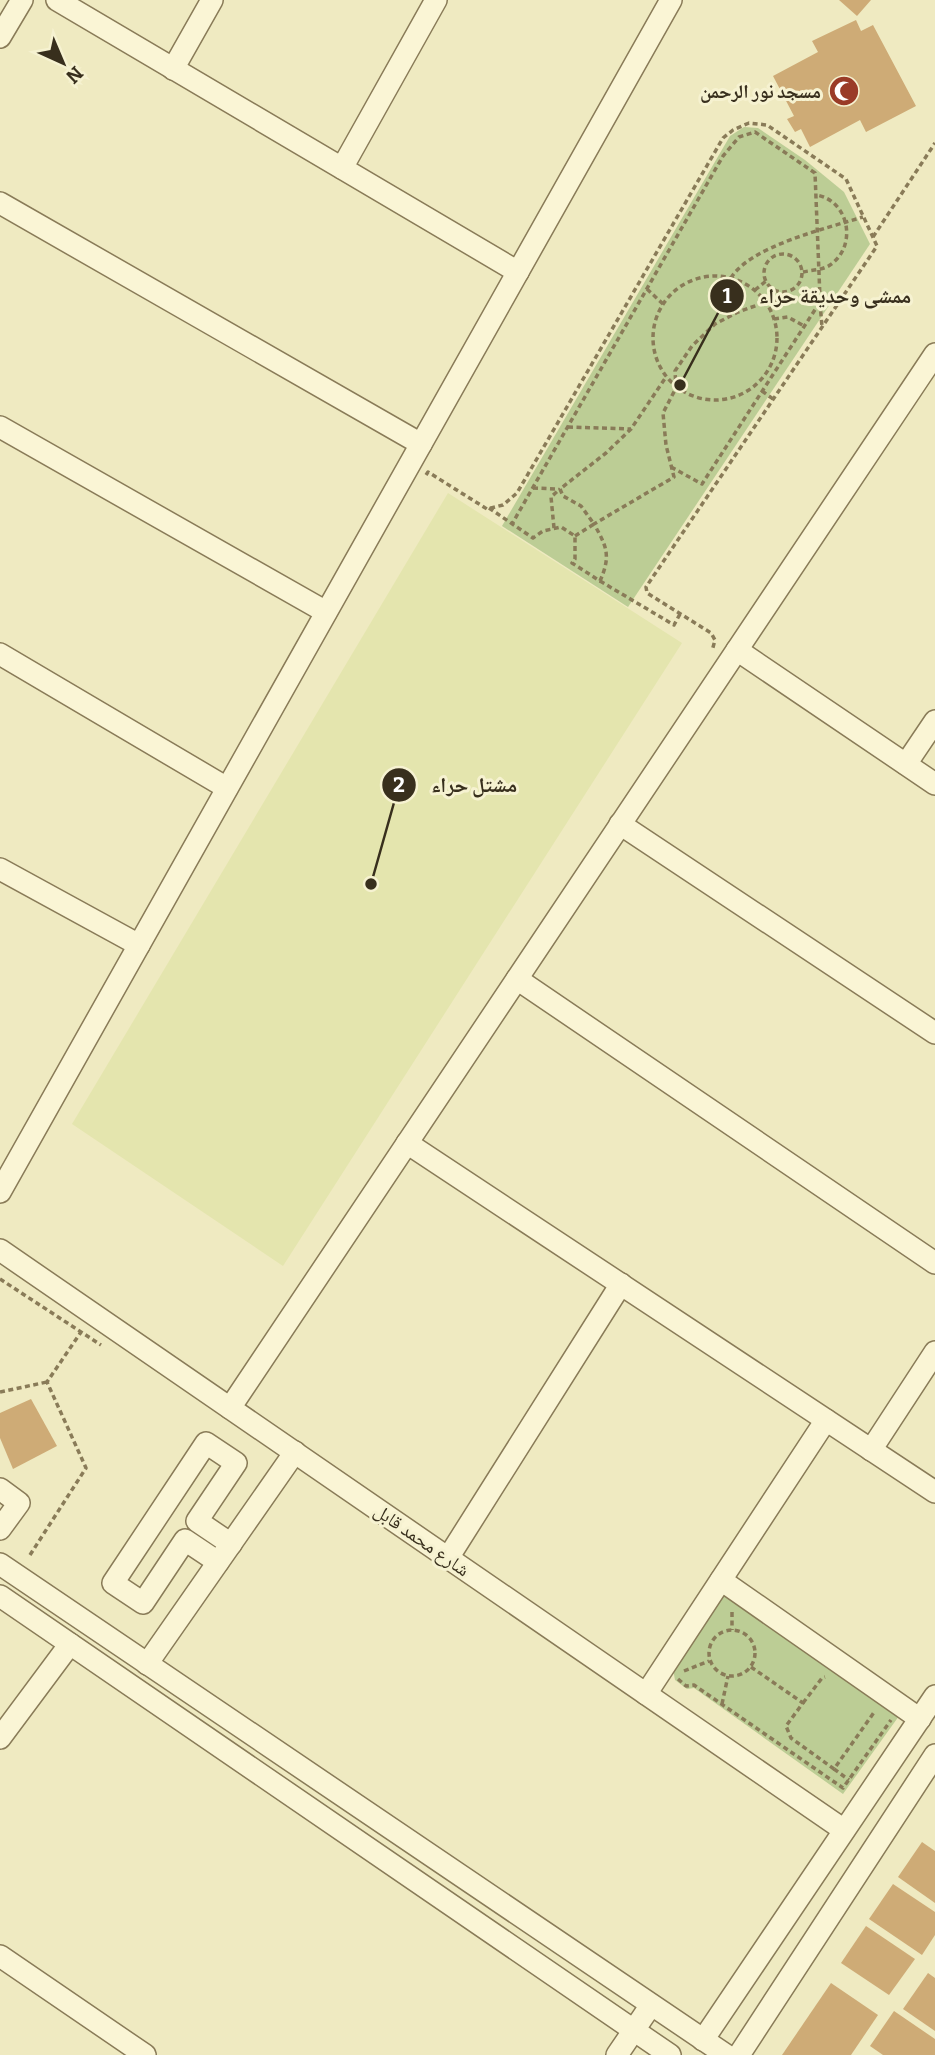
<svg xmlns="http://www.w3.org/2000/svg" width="935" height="2055" font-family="Bitter,'Noto Naskh Arabic',serif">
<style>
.farmland{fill:#e4e5ae}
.green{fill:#bccd95}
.building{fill:#ceab76}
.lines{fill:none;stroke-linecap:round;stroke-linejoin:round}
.minor-casing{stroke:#897b58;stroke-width:24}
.path{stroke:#897b58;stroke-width:3.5;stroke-dasharray:5 3.5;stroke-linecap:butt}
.minor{stroke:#faf5d5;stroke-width:21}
.labels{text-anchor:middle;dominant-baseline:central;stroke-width:6;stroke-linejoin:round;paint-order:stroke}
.poi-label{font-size:19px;font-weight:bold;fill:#382f1d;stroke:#f6f2d1;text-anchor:end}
.street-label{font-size:19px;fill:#382f1d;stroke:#f6f2d1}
.leader{fill:none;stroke:#382f1d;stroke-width:2.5}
.callout-dot{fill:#382f1d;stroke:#f6f2d1;stroke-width:2.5}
.mark-label{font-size:21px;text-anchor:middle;font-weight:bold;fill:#fff}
.callout-label{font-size:21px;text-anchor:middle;font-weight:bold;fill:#382f1d;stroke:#f6f2d1;stroke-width:6;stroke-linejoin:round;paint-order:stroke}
</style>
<rect width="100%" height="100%" fill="#efeac1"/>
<path class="farmland" d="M448,493L682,643L283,1266L72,1124Z"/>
<g class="green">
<path d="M744,127L758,128L805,160L844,192L870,244L628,607L502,526L730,136Z"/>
<path d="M726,1593L899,1716L843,1794L694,1688L687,1689L675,1680L673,1669Z"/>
</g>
<g class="building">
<path d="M839,0H871L857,16Z"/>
<path d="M856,20L861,31L873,25L916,106L866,132L860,120L810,147L801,129L795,132L787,119L794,116L773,76L818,52L812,41Z"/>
<path d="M31,1399L57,1446L13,1469L0,1438V1413Z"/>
<path d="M922,1842L935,1851V1903L898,1877Z"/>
<path d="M893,1884L935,1912V1935L922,1955L869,1919Z"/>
<path d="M866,1926L915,1959L889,1995L841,1963Z"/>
<path d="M928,1973L935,1978V2031L903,2009Z"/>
<path d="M831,1983L878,2015L851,2055H782Z"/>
<path d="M894,2011L935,2039V2055H883L870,2046Z"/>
</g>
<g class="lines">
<g class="minor-casing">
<g id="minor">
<path d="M57,0L518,272"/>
<path d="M0,37L22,0"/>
<path d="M173,69L212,0"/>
<path d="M342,168L436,0"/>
<path d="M0,203L421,444"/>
<path d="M0,427L326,612"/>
<path d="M737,650L935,784"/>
<path d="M0,654L227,788"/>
<path d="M906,764L935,721"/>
<path d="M620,824L935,1033"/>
<path d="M0,869L139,945"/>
<path d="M517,979L935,1263"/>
<path d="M407,1143L935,1492"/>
<path d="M0,1192L671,0"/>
<path d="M0,1250L844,1830"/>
<path d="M230,1408L935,354"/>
<path d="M871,1450L935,1352"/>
<path d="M0,1489L19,1503L0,1529"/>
<path d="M448,1558L621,1284"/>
<path d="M218,1562L185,1540L143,1603L113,1583L206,1443L236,1463L197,1521L231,1544"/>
<path d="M0,1564L726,2055"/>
<path d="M721,1580L920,1719"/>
<path d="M0,1596L670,2055"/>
<path d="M147,1664L295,1452"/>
<path d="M646,1694L826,1420"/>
<path d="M0,1738L70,1644"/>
<path d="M0,1956L145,2055"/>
<path d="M703,2040L935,1696"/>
<path d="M617,2055L651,2005"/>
<path d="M739,2055L935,1755"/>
</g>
</g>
<g class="path">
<path d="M873,237L935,143"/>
<circle cx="783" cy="273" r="19"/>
<path d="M803,272C812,270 823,270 830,265C858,246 849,200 816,195"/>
<circle cx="715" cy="338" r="62"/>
<path d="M731,278C750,246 828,228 863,217"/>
<path d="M647,289L663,304"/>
<path d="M755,290L766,281"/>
<path d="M820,303L822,327"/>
<path d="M774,319L788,317L804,326"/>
<path d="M762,391L773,399"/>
<path d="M568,427L631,429"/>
<path d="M671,467L702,484L820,302"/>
<path d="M426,475L428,472L487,509L503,505L517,493L723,138L733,130L749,123L767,125L846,179L877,246L646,587L647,593L711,633L715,640L712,651"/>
<path d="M533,488L558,489"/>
<path d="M489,508L533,538L543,531L561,527L575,536V559L572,563L600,581C611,556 607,547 594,524L674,477L666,445L663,413L676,388L675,371L692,346L715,324L738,312L766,302L820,298L815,173L755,132L739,137L723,156L512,524"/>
<path d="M554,528L551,497L560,489"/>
<path d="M575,536L594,524L581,506L563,496L560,489L606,453L631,429L666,377"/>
<path d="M600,581L674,625L680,614"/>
<path d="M0,1279L101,1345"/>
<path d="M0,1392L47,1382"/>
<path d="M30,1555L86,1468L47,1382L81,1332"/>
<path d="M732,1612V1630"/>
<circle cx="732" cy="1653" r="23"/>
<path d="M751,1667L803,1703L786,1726L791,1738L834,1769L875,1711"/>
<path d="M684,1671L709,1661"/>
<path d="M678,1679L686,1686L694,1685L843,1788L891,1720"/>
<path d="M803,1703L822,1678L825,1677"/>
<path d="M722,1704L728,1676"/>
<path d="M834,1769L849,1780"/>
</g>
<use href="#minor" class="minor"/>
</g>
<defs>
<g id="mosque-disc" transform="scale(1.575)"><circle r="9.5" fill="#9a3b27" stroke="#f6f2d1"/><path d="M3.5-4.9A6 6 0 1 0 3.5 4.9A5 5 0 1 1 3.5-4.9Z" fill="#fff"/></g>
</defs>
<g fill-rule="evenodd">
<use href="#mosque-disc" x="844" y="91"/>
</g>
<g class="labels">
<g class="poi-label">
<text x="821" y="91">مسجد نور الرحمن</text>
</g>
<g class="street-label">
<text transform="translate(422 1540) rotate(35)">شارع محمد قابل</text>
</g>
</g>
<path class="leader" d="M680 385L727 296M371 884L399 785"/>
<g class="callout-dot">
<circle cx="680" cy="385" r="7"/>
<circle cx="371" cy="884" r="7"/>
<circle cx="727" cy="296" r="18"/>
<circle cx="399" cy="785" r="18"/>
</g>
<g class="mark-label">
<text x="727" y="303">1</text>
<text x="399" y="792">2</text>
</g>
<g class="callout-label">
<text x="835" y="303">ممشى وحديقة حراء</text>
<text x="474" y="792">مشتل حراء</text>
</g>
<g transform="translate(63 63) rotate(136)" stroke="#f6f2d1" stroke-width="5" paint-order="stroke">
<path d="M0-5L12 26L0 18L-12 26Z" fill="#382f1d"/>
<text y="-10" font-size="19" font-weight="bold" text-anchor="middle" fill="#382f1d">N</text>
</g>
</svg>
